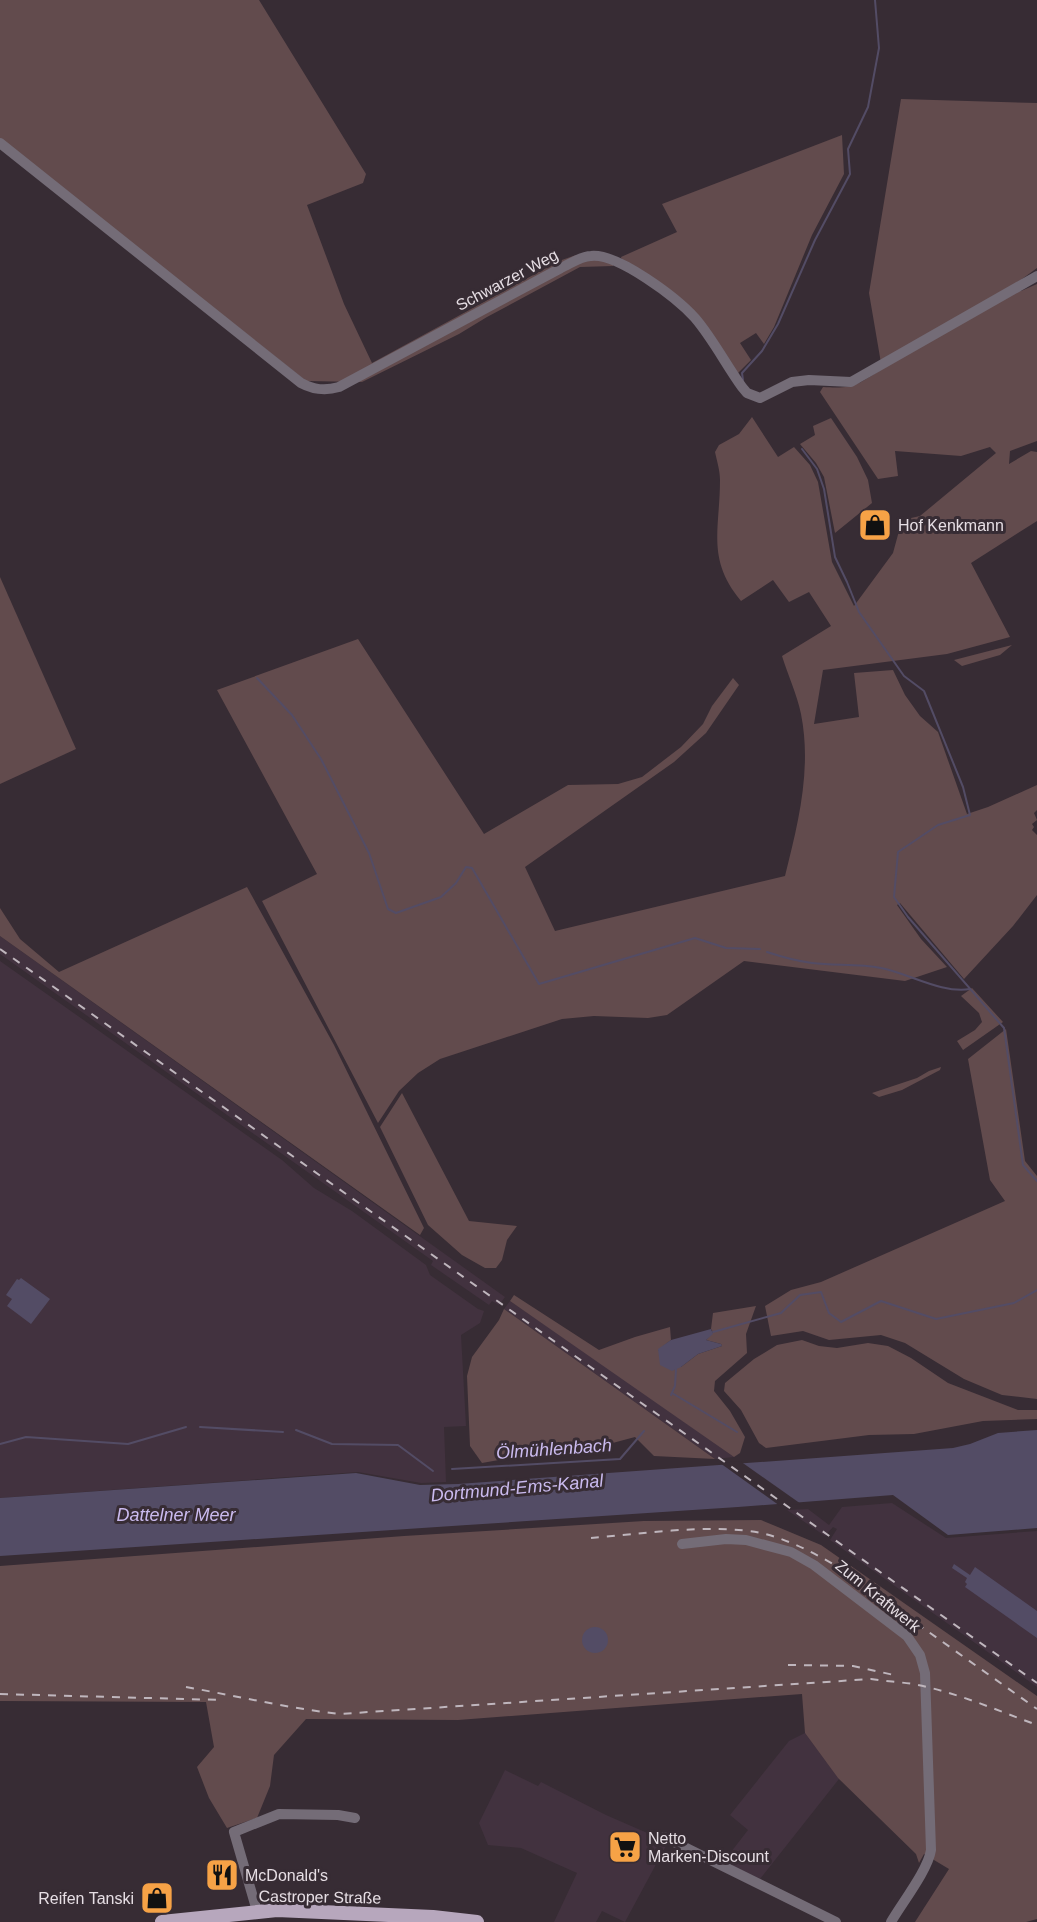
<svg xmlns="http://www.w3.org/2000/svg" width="1037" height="1922" font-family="Arial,sans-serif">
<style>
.built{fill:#42323f}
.green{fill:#624b4d}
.water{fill:#534c65}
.pier{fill:#372c34}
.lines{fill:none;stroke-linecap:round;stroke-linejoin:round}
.stream{stroke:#534c65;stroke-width:2}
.minor{stroke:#746c77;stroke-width:10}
.major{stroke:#b7a7bd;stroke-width:14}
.rail{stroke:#bfb6bd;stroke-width:2;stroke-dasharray:8 8;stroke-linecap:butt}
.labels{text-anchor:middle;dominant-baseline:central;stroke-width:6;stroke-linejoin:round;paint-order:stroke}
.street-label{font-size:16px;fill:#e6dee4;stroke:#372c34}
.poi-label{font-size:16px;fill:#e6dee4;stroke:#372c34;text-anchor:start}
.water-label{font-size:18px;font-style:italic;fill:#cabaee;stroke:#372c34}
</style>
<rect width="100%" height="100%" fill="#372c34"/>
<g class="built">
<path d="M0,936L505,1297L499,1305L492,1301L489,1305L431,1265L433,1261L0,954Z"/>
<path d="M0,961L282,1160L314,1188L352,1211L426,1265L430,1275L478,1309L484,1311L480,1323L461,1335L466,1426L444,1427L446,1482L421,1483L358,1472L0,1498Z"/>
<path d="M510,1301L596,1359L734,1457L715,1459L504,1309Z"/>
<path d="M892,1503L946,1538L1037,1531V1687L830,1540L837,1529L833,1527L825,1536L787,1510L808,1509L829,1525L842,1507Z"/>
<path d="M805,1733L839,1779L760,1879L724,1861L748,1830L730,1815L789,1741Z"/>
<path d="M505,1770L538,1786L541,1782L606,1815L668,1842L625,1922L602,1911L596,1922H554L577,1873L521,1848L488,1845L479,1823Z"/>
</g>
<g class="green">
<path d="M0,0H259L366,174L363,183L307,205L344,304L372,363L559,261L576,255L613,263V266L580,267L487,317L459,334L362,382L306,381L0,139Z"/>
<path d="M901,99L1037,103V268L1022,279L1021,291L1037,284V441L1010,451L1009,464L1031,451L1037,452V521L971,563L1010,637L947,654L823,670L814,724L859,717L854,673L893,670L905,695L920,716L938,732L967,814L988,807L1037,785V810L1034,813L1037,820L1032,824L1034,827L1032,830L1037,835V895L1013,926L964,979L900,903L897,905L921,939L947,967L905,981L744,961L667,1015L648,1018L594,1016L562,1019L440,1059L418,1073L399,1091L378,1123L262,901L317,874L217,690L358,639L484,834L568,785L618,784L642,777L681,747L703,724L712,706L733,678L739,685L706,733L674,762L525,867L555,931L785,876C798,824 812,769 801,714C797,695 788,675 782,656L831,626L809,592L789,602L773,580L741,601C706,559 720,529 720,480C720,471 717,461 715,452L719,445L739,434L752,417L778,457L794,447L810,465L818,482L832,562L854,606L893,553L902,520L920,516L996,453L990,447L961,456L895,451L898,476L878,479L820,392L823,387C854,389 857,385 882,369L869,293Z"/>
<path d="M842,135L844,174L812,235L774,327L764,344L756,333L740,343L751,360L736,375L698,317L622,261L621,257L677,232L662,204Z"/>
<path d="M831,418L857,457L868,480L872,503L835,533L824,477L816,463L800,444L815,435L813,426Z"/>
<path d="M0,577L76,749L0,784Z"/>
<path d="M1012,645L1000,655L962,666L954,660Z"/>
<path d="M247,887L334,1045L424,1228L420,1235L0,936V908L20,939L59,972Z"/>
<path d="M972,988L1003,1022L963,1050L957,1041L975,1030L982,1022L979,1013L961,996Z"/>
<path d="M1006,1029L1025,1161L1037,1176V1399L1002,1395L964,1379L905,1343L881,1335L829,1340L803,1331L771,1336L765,1306L791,1290L821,1282L1005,1201L990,1180L968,1059Z"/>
<path d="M941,1067L940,1070L902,1090L879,1097L872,1093L917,1078L929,1071Z"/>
<path d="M402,1093L469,1221L517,1226L507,1240L502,1260L496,1268H485L462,1255L428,1225L380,1127Z"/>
<path d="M514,1295L599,1350L635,1337L670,1327L671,1340L658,1350L681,1367L698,1354L722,1346L721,1344L706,1340L713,1332L711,1329L713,1313L756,1306L746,1334L747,1353L715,1381L714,1391L730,1411L745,1437L740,1453L734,1457L510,1301Z"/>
<path d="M504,1309L715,1459L654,1456L635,1437L594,1448L521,1456L482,1463L470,1446L467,1376L472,1357L499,1320Z"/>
<path d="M802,1340L819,1346L837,1348L868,1343L888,1346L911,1358L948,1383L1018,1410H1037V1419L983,1421L914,1434L869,1435L766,1448L759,1443L741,1410L724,1391L725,1383L754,1359L777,1345Z"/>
<path d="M761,1520L821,1545L1037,1696V1919L1026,1922H915L949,1869L924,1854L919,1863L916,1854L838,1778L805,1733L802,1694L458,1720L306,1719L274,1755L270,1786L257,1818L227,1828L209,1798L197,1767L214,1747L206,1702L0,1701V1566L404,1536L644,1521Z"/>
</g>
<g class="water">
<path d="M21,1278L50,1299L31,1324L7,1306L12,1299L6,1295L17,1279L19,1280Z"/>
<path d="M711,1329L713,1334L706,1340L721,1344L722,1346L698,1354L681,1367L672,1371L660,1365L658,1349L671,1340Z"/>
<path d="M1037,1430V1528L948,1535L893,1495L738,1507L0,1556V1498L356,1473L420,1485L458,1484L953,1448L970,1444L998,1433Z"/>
<path d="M954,1564L970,1575L975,1567L1037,1611V1638L965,1587L967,1584L965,1582L967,1578L952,1568Z"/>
<circle cx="595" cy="1640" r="13"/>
</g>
<path class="pier" d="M740,1461L801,1504L780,1506L720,1463Z"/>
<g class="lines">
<g class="stream">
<path d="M743,380L742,373L762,351L778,324L815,240L850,174L848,149L868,107L879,48L875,0"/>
<path d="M802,449L817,469L824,489L835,557L847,582L859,612L904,676L924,691L963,787L970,815L938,825L898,852L894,897L908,917L1004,1028L1023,1165L1037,1181"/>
<path d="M257,678L292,715L321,759L369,853L388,909L396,913L441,897L456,883L466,867L472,868L539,984L695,938L726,948L760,949"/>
<path d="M767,952C782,957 797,961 812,963C835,966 858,963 881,968C908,973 942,994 970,989"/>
<path d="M713,1332L781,1313L800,1295L821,1292L829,1313L841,1322L881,1301L936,1319L1014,1303L1037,1290"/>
<path d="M672,1393L737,1432"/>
<path d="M671,1395L675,1386L676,1369"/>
<path d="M200,1427L283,1432"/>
<path d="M296,1430L332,1444L398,1445L433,1471"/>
<path d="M0,1444L26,1437L128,1444L186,1427"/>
<path d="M452,1469L620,1459L644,1431"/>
</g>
<g class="minor">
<path d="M0,143L301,383C314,390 325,391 339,387L561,268C570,264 581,256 591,256C618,253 677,298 695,318C713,339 726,365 742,387L747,393L760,398L792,382L809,380L851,382L1037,276"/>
<path d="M682,1544L726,1539L746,1540L791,1552L814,1565L907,1636L920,1655L925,1673L931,1850C928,1870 902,1903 891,1922"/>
<path d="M664,1837L836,1922"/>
<path d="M257,1911L234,1832L279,1814L338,1815L355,1818"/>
</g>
<path class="major" d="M162,1922L277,1910L433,1917L477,1922"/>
<g class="rail">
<path d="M0,949L1037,1683"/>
<path d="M591,1538C642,1534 711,1523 761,1533C787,1539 810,1551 833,1564L1037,1709"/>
<path d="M788,1665L853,1666L894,1675"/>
<path d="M186,1687C237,1696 287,1708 339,1714L871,1679C885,1681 899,1682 913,1684C956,1692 996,1710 1037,1725"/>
<path d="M0,1694L222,1700"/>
</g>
</g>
<defs>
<g id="shop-square" transform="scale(1.725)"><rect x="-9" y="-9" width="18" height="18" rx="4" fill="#f6a246" stroke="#372c34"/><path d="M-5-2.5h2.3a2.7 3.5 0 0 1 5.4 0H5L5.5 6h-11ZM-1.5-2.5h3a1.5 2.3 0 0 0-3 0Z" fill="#111"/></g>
<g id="supermarket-square" transform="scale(1.725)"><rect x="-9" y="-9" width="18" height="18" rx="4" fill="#f6a246" stroke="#372c34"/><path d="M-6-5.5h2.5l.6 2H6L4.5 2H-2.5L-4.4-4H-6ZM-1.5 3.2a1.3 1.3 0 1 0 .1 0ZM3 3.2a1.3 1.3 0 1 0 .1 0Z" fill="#111"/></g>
<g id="restaurant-square" transform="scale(1.725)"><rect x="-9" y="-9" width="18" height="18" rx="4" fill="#f6a246" stroke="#372c34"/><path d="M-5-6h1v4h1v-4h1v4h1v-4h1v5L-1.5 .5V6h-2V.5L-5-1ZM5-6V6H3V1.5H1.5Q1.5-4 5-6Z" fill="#111"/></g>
</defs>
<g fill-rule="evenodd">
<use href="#shop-square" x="875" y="525"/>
<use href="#supermarket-square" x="625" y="1847"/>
<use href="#restaurant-square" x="222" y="1875"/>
<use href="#shop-square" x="157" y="1898"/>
</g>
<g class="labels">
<g class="street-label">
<text transform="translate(507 280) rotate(-28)">Schwarzer Weg</text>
<text transform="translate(878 1596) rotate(39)">Zum Kraftwerk</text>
<text transform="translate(320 1897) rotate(1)">Castroper Straße</text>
</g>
<g class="poi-label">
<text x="898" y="525">Hof Kenkmann</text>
<text x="648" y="1838">Netto<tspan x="648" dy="18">Marken-Discount</tspan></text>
<text x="245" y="1875">McDonald's</text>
<text x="134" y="1898" text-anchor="end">Reifen Tanski</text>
</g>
<g class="water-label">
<text transform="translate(554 1449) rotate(-4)">Ölmühlenbach</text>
<text transform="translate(517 1488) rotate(-5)">Dortmund-Ems-Kanal</text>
<text x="176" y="1515">Dattelner Meer</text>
</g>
</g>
</svg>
